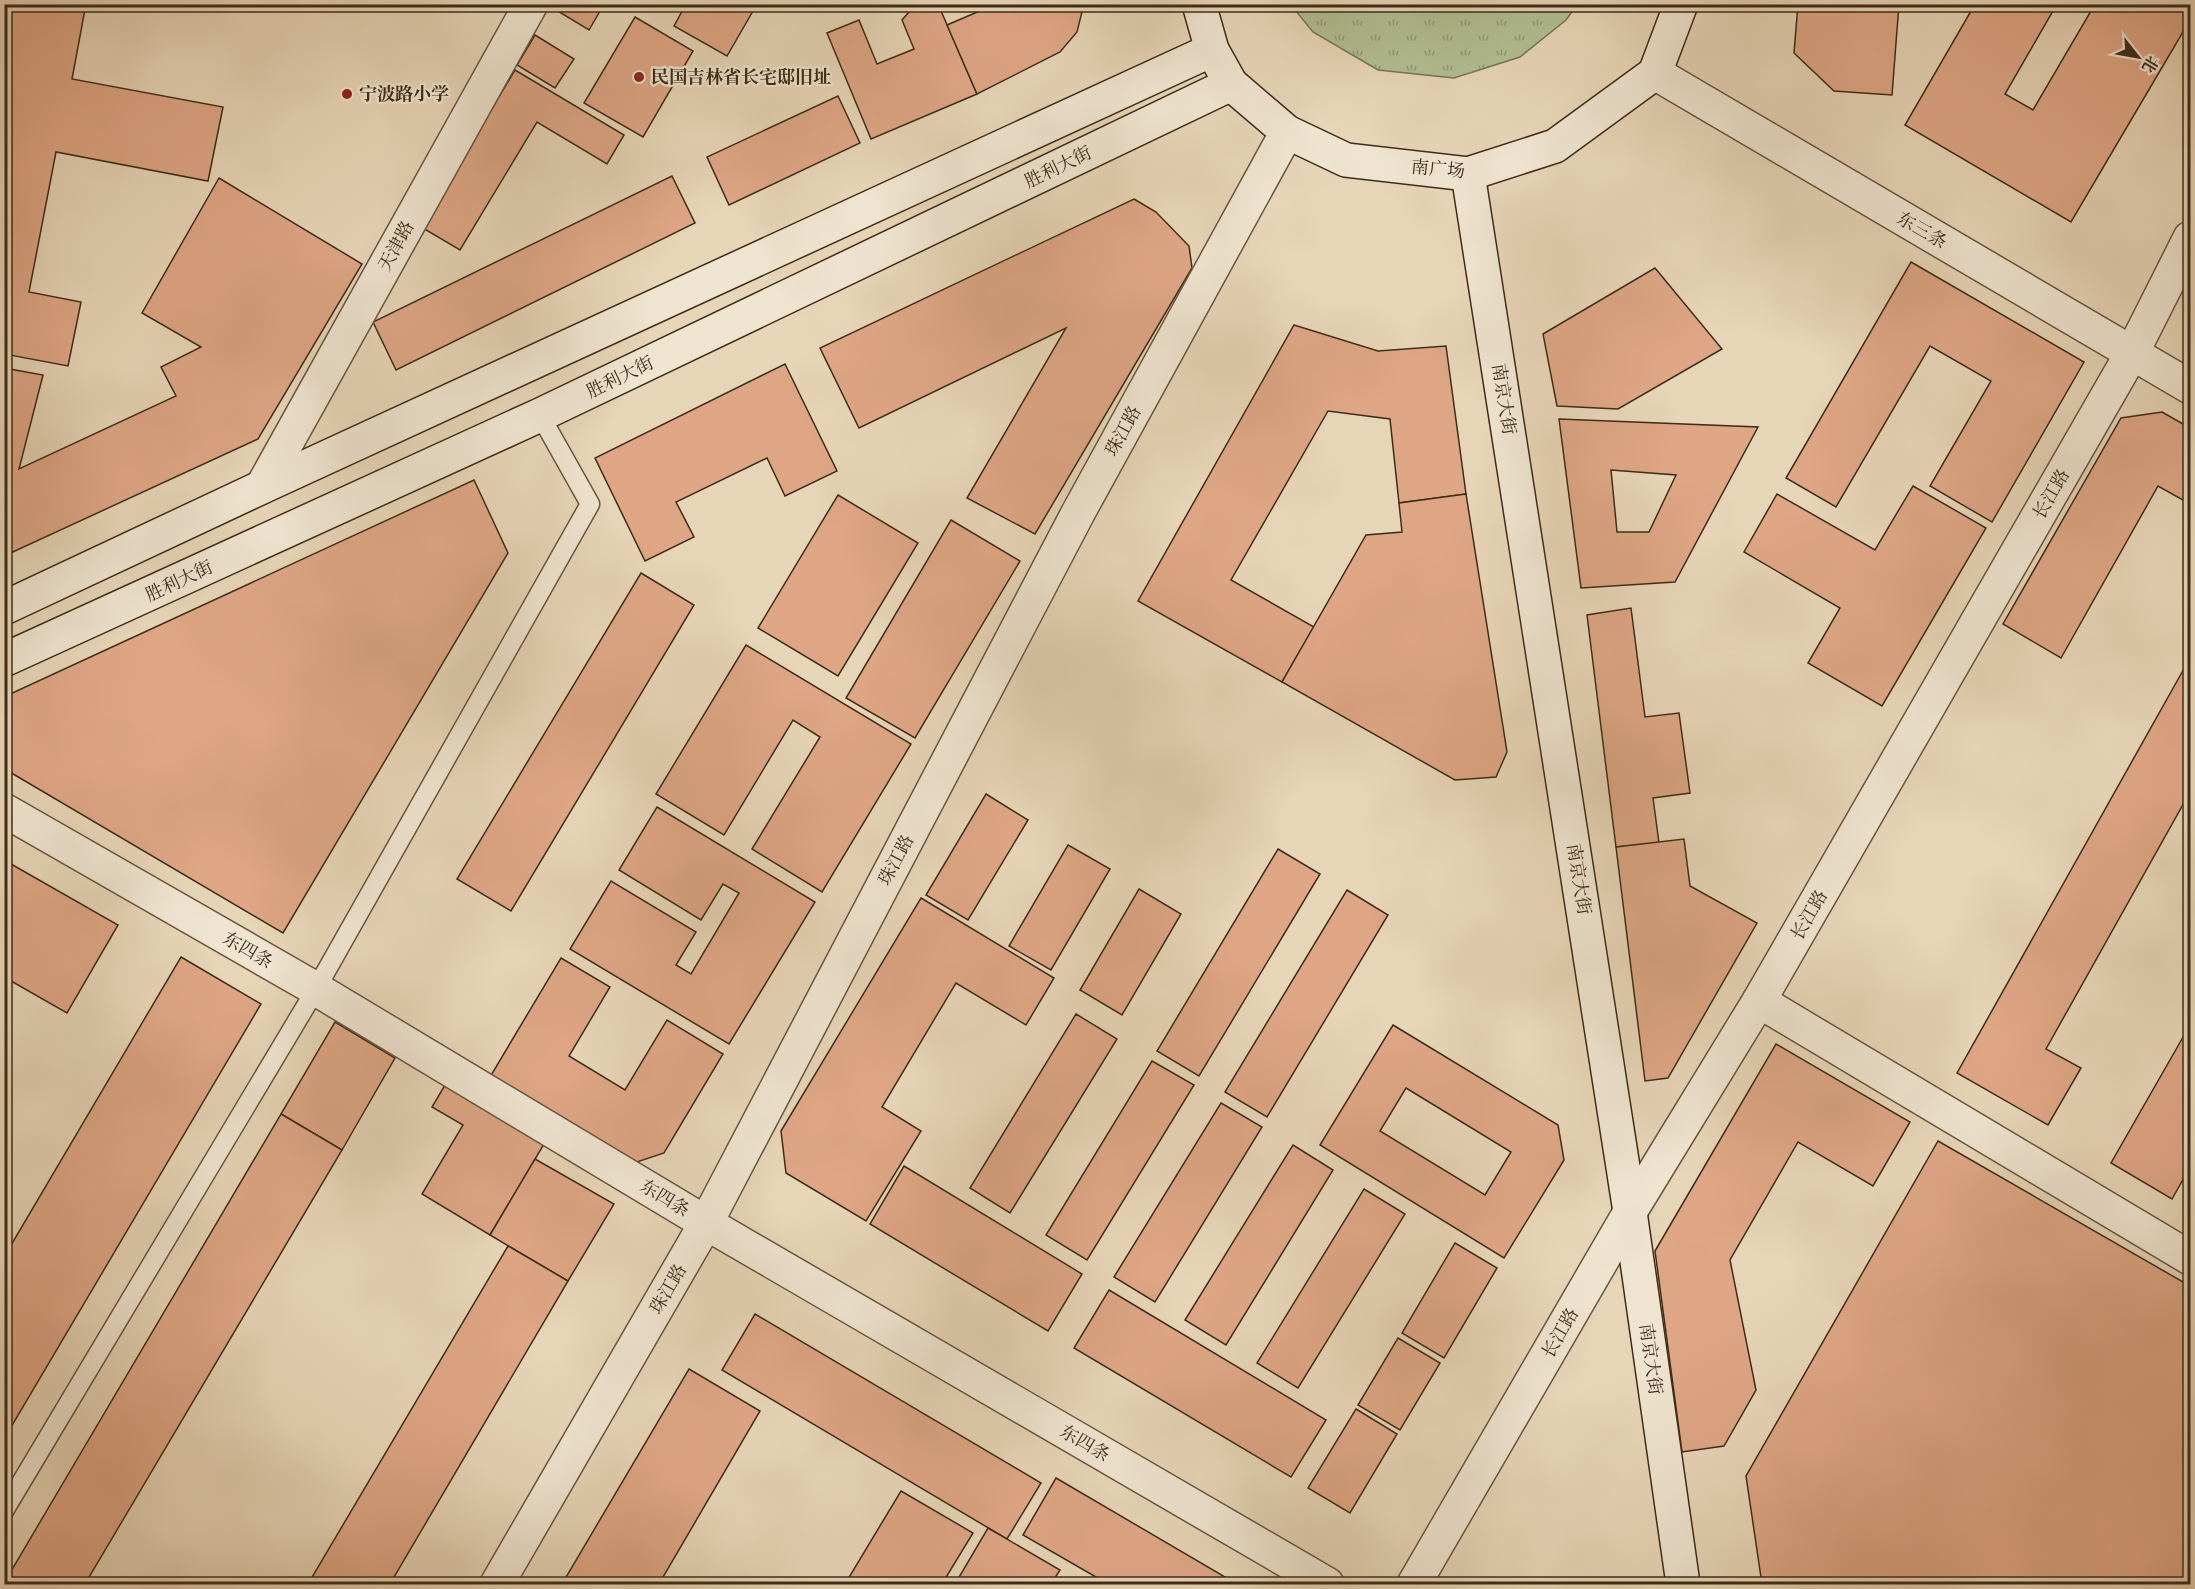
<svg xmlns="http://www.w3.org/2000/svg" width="2195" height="1589" font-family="'Libre Caslon Text','Noto Serif SC',serif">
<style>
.park{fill:url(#park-tufts);stroke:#787555;stroke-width:1.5}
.building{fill:#dea685;stroke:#3e2c18;stroke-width:1.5;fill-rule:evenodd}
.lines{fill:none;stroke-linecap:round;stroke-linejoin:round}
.service-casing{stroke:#685640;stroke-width:21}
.minor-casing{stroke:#685640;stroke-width:36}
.tertiary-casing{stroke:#685640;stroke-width:36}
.secondary-casing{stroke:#3e2c18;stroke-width:36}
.service{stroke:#efe4d0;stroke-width:18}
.minor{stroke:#efe4d0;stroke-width:33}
.tertiary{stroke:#efe4d0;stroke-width:33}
.secondary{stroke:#efe4d0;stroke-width:33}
.poi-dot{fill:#8f2418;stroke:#efe4d0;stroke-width:2}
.labels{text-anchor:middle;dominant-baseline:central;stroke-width:4.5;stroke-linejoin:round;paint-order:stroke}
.poi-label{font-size:18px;font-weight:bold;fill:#3e2c18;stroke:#efe4d0;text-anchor:start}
.street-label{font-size:18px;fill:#3e2c18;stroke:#efe4d0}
</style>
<defs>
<pattern id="park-tufts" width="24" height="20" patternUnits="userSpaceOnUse" patternTransform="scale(1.5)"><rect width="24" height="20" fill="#b1be92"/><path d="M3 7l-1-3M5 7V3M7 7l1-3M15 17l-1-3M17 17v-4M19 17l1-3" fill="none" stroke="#919b76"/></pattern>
</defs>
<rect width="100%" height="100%" fill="#e7d5b7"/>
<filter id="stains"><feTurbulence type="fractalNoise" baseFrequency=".00333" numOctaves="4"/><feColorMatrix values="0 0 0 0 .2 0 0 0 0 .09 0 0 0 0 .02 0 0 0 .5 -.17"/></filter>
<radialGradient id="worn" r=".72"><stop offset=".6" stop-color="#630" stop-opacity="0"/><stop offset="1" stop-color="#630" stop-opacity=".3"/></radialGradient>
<path class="park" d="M1291,5H1577L1566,20L1520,57L1454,78L1378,70L1313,32Z"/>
<g class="building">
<path d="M13,4H86L72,79L223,107L208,181L56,152L29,292L81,302L68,366L4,354V50Z"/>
<path d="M552,4H604L589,30L551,7Z"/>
<path d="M686,4H757L727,56L674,26Z"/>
<path d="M916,4H938L977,94L871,139L827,33L859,20L877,64L914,49L902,20Z"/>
<path d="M996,4H1083V8L1077,32L1060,52L977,94L947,25Z"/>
<path d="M1798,4H1899L1892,95L1834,91L1794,53Z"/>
<path d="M1975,4H2057L2005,94L2033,110L2095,4H2190V20L2071,222L1905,125Z"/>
<path d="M635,17L693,51L643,137L584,103Z"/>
<path d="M535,35L574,59L555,88L517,65Z"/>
<path d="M515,70L624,135L607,164L537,122L460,250L421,227Z"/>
<path d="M838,96L860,143L729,205L707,157Z"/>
<path d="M672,176L695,223L396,370L373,322Z"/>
<path d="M219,178L362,264L258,439L4,556V368L43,375L19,469L176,396L161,367L201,347L142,313Z"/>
<path d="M1134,199L1156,212L1189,246L1192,268L1035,534L967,498L1066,328L859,428L820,348Z"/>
<path d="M1911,262L2084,362L1992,522L1930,486L1991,381L1930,346L1836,507L1786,478Z"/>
<path d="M1655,268L1722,349L1618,409L1557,406L1543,334Z"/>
<path d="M1294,325L1378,351L1446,346L1466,494L1399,503L1390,419L1328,411L1231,580L1314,627L1282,682L1138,601Z"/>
<path d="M785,364L837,471L785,496L767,458L676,502L694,537L645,561L595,458Z"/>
<path d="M2162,412L2190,428V504L2158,486L2061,658L2003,624L2121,418Z"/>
<path d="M1559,419L1758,427L1675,582L1581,588ZM1611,470L1676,475L1649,532H1617Z"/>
<path d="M474,480L508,553L283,933L8,771V695Z"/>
<path d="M1913,486L1986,528L1882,706L1808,663L1840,608L1744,552L1777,494L1875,550Z"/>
<path d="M1466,494L1507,752L1496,777L1455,780L1282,682L1366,535L1402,532L1399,503Z"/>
<path d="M838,495L918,543L838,676L758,628Z"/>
<path d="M951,520L1020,561L915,738L846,698Z"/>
<path d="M641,573L694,605L511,911L457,879Z"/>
<path d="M1631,608L1645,717L1679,713L1690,793L1653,798L1659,843L1616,847L1587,615Z"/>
<path d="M746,645L911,744L822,892L752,849L820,737L793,720L724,835L656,794Z"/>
<path d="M2190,658V792L2046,1049L2081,1068L2048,1125L1957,1073Z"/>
<path d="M986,794L1028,820L968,920L926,895Z"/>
<path d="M657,807L815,902L729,1044L570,949L611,881L696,932L676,965L691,974L739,893L723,884L701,920L619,870Z"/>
<path d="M1684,839L1690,886L1757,923L1668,1078L1645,1081L1616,847Z"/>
<path d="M1068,845L1110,869L1051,970L1009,946Z"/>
<path d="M1278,849L1320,874L1199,1076L1157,1051Z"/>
<path d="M4,860L118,925L67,1013L4,977Z"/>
<path d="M1139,889L1181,914L1122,1015L1080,990Z"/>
<path d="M1347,890L1388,915L1267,1117L1225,1092Z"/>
<path d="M921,898L1054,978L1026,1025L956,983L882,1107L921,1131L866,1221L786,1173L781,1131Z"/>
<path d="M181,957L261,1004L4,1439V1257Z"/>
<path d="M561,958L610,987L569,1056L625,1090L667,1020L723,1054L664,1153L634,1163L490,1077Z"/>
<path d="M1076,1014L1117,1039L1010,1213L970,1188Z"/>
<path d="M335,1022L395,1058L342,1150L281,1114Z"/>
<path d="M1393,1025L1558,1125L1564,1160L1504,1258L1320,1145ZM1406,1088L1511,1152L1485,1195L1380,1131Z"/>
<path d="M2190,1025V1167L2172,1199L2111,1163Z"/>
<path d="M1776,1044L1910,1122L1873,1186L1798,1142L1730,1260L1756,1390L1724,1446L1682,1452L1655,1251Z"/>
<path d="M1152,1061L1194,1085L1087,1260L1046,1235Z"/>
<path d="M445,1085L544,1144L490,1235L422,1194L463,1125L432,1107Z"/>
<path d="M1221,1103L1262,1127L1155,1302L1114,1277Z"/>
<path d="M281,1114L342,1150L85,1584H17L7,1578Z"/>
<path d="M1938,1141L2190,1286V1584H1762L1746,1476Z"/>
<path d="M1293,1145L1333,1170L1226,1345L1185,1320Z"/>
<path d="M535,1159L614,1204L568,1281L490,1235Z"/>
<path d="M904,1166L1082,1274L1048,1331L870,1224Z"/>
<path d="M1364,1189L1405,1214L1298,1388L1257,1363Z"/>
<path d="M1455,1243L1497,1268L1444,1358L1402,1333Z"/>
<path d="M508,1246L568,1281L390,1584H308Z"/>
<path d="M1109,1290L1326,1420L1291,1477L1074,1348Z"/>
<path d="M755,1314L1041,1483L1007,1539L722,1370Z"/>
<path d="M1398,1338L1440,1363L1400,1430L1358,1405Z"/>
<path d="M689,1369L760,1411L659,1584H562Z"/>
<path d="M1356,1409L1397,1434L1350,1513L1308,1488Z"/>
<path d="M1056,1478L1237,1584H1108L1023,1535Z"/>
<path d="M901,1491L973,1533L942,1584H845Z"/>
<path d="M988,1528L1060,1570L1051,1584H955Z"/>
</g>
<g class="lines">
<g class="service-casing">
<path id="service" d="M4,1511L316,989L590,504L540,415"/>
</g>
<g class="minor-casing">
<g id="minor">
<path d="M262,487L531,4"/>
<path d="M1759,1001L2190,1258"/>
</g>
</g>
<g class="tertiary-casing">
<g id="tertiary">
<path d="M1655,73L2190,387"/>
<path d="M4,810L316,989L706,1223L1327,1584"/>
<path d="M497,1584L706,1223L1078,513L1287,132"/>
<path d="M1414,1584L1630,1212L1759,1001L2132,353L2190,238"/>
</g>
</g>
<g class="secondary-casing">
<g id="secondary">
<path d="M1199,4L1212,50L1231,84L1287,132L1346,160L1468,174L1555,146L1655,73L1681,4"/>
<path d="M1468,174L1630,1212L1683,1584"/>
<path d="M4,608L262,487L1212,50"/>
<path d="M4,660L540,415L1231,84"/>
</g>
</g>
<use href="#service" class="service"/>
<use href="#minor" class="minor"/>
<use href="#tertiary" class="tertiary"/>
<use href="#secondary" class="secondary"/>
</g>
<g class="poi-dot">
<circle cx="639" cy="77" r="6"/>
<circle cx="347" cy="94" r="6"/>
</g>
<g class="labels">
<g class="poi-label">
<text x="651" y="77">民国吉林省长宅邸旧址</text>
<text x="359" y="94">宁波路小学</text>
</g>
<g class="street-label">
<text transform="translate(1058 167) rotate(-26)">胜利大街</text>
<text transform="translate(1438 169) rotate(5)">南广场</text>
<text transform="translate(1922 230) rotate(30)">东三条</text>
<text transform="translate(396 246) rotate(-61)">天津路</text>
<text transform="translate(620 377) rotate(-26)">胜利大街</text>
<text transform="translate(1504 399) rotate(81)">南京大街</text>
<text transform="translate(1123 431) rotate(-61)">珠江路</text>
<text transform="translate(2051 494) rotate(-60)">长江路</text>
<text transform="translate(179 581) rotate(-25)">胜利大街</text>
<text transform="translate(896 860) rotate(-62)">珠江路</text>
<text transform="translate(1579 879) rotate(81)">南京大街</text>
<text transform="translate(1809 915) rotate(-60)">长江路</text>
<text transform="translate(248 950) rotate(30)">东四条</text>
<text transform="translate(665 1198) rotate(31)">东四条</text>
<text transform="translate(668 1289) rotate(-60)">珠江路</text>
<text transform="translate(1560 1333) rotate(-60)">长江路</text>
<text transform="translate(1651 1359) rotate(82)">南京大街</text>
<text transform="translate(1085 1443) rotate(30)">东四条</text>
</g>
</g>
<rect width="2195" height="1589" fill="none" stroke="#e7d5b7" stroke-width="24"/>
<rect x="6" y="6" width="2183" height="1577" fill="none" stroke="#3e2c18" stroke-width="3"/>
<rect x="12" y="12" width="2171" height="1565" fill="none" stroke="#3e2c18" stroke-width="1.5"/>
<g transform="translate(2138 57) rotate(121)" stroke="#efe4d0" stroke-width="4.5" paint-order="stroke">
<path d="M0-4.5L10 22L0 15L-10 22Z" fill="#3e2c18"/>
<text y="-9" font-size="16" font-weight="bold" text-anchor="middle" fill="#3e2c18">北</text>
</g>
<rect width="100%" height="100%" filter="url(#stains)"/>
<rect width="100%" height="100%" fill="url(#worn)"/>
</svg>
